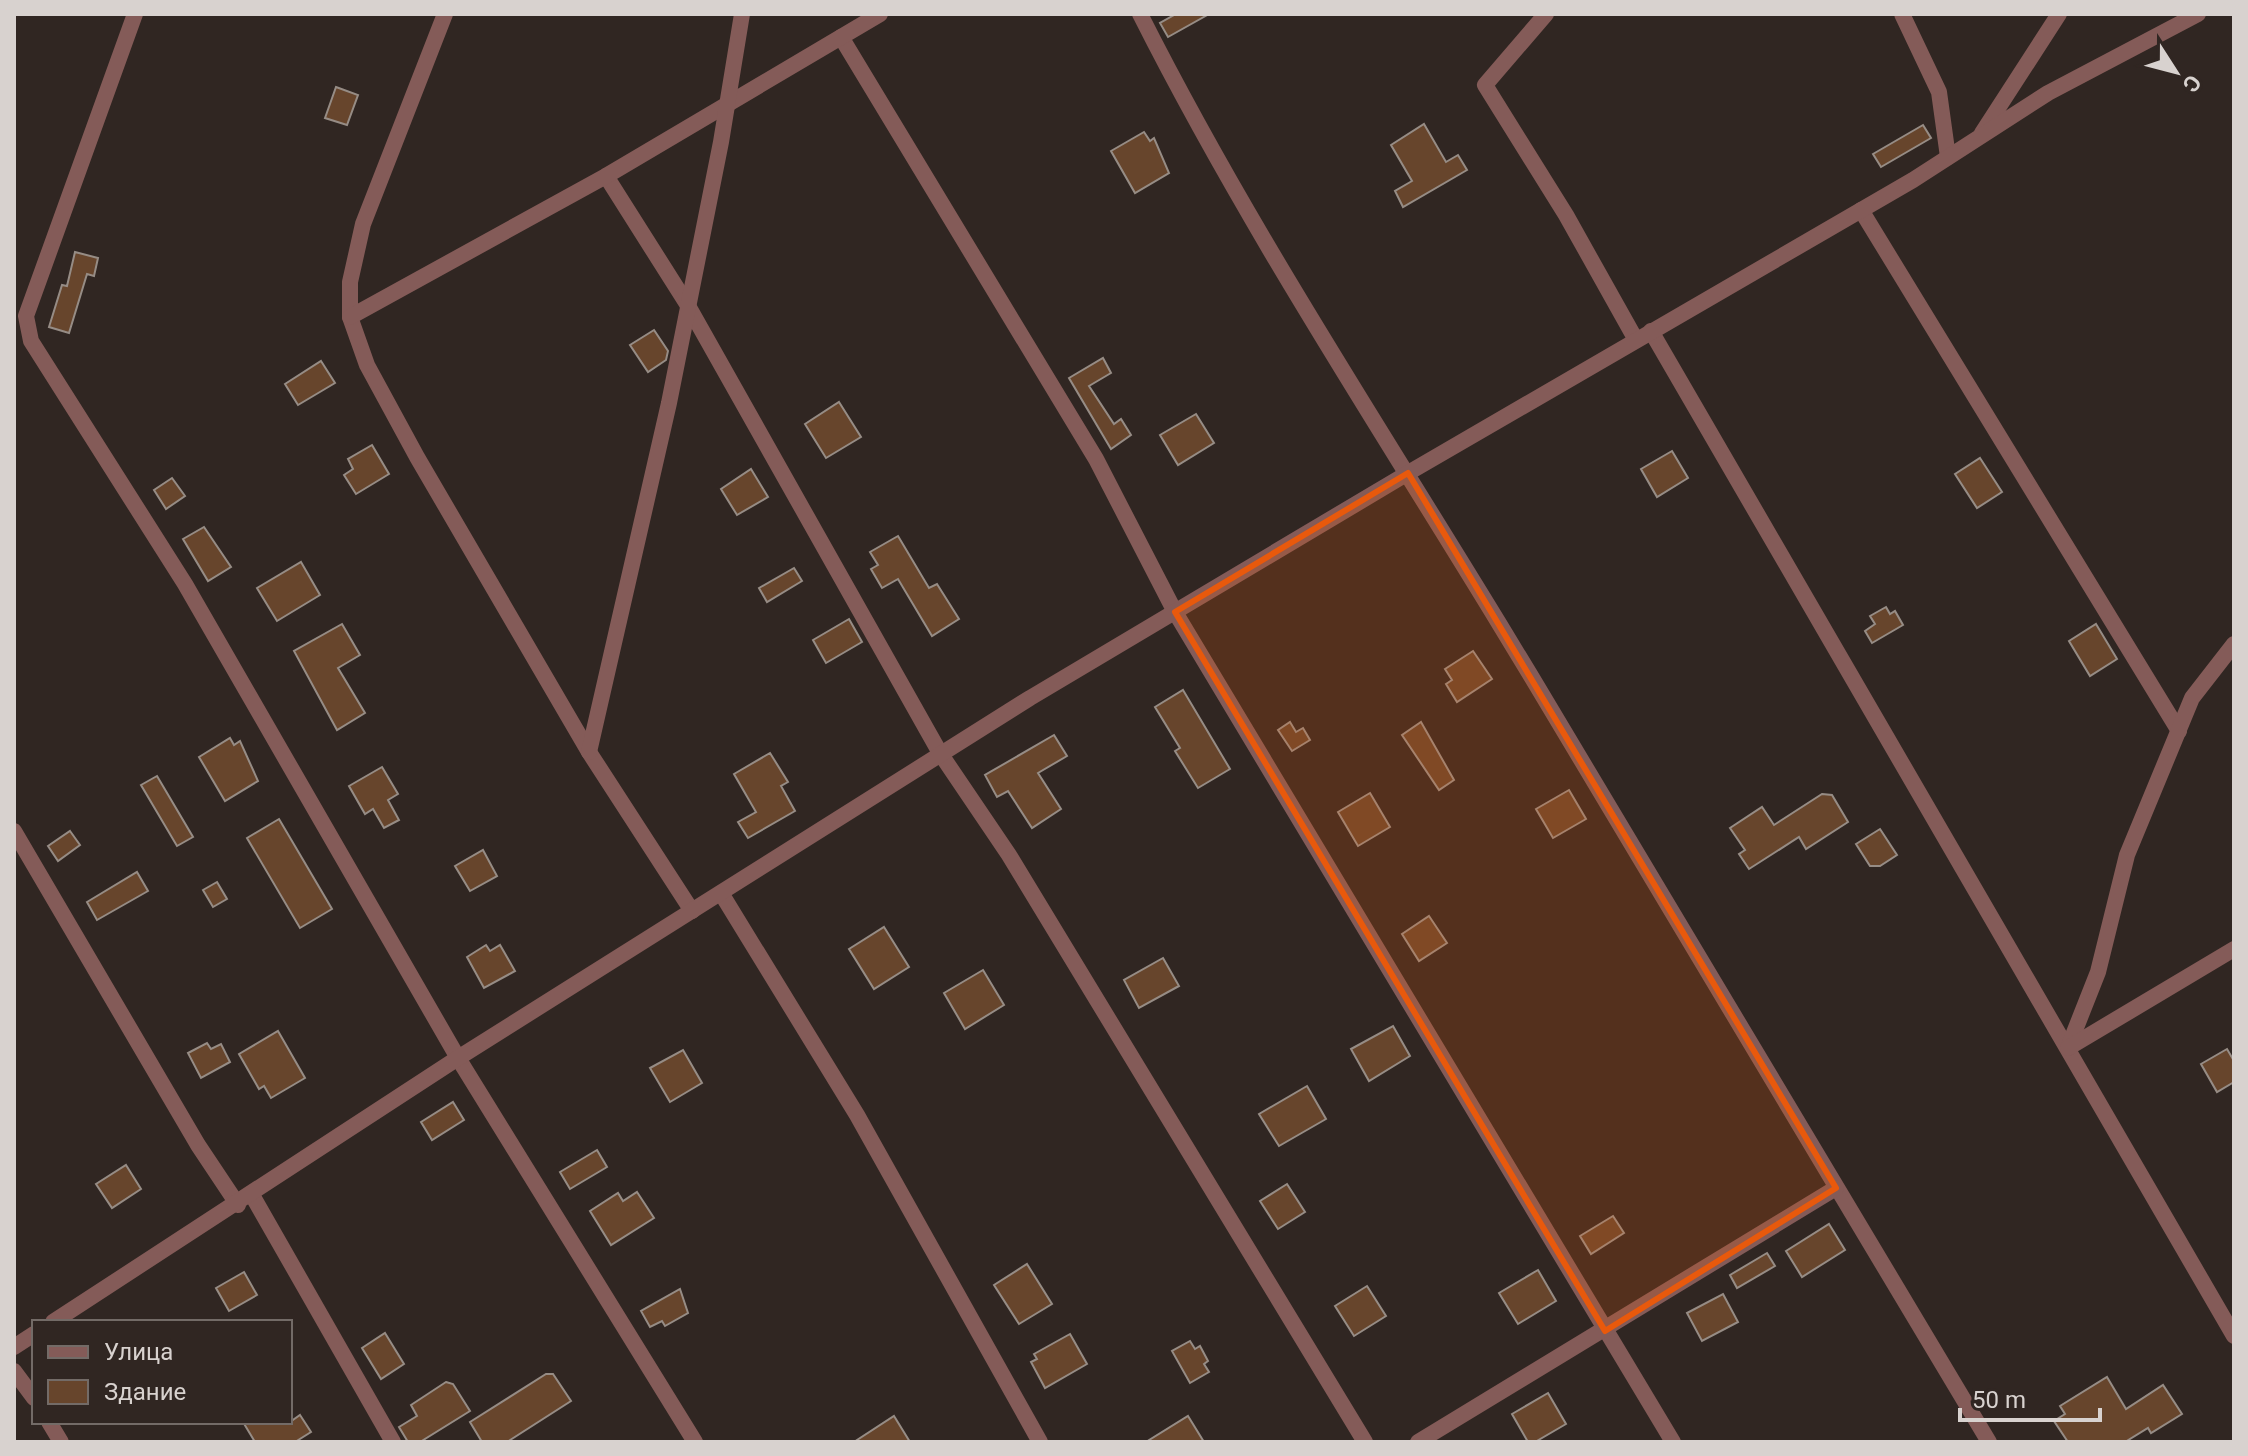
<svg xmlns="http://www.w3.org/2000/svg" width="2248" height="1456" font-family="Roboto,sans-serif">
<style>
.building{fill:#67452c;stroke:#968c85;stroke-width:2}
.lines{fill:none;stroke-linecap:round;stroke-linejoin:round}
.minor{stroke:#845b58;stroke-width:16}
.marked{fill:#e8590c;fill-opacity:0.2;stroke:#e8590c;stroke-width:6;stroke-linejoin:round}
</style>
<rect width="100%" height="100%" fill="#302622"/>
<g class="building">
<path d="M1176,14H1209L1168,37L1160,23Z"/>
<path d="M336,87L358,95L347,125L325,118Z"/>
<path d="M1424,124L1446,162L1458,155L1467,170L1403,207L1395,191L1412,181L1391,145Z"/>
<path d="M1923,125L1931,138L1881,167L1873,154Z"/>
<path d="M1144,132L1150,141L1154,138L1169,173L1135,193L1111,151Z"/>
<path d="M75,252L98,258L94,276L87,274L69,333L49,327L62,285L67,286Z"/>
<path d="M654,330L668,351L666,360L648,372L630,345Z"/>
<path d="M1103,358L1111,373L1089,386L1114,424L1121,419L1131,435L1111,449L1069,378Z"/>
<path d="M321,361L335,383L298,405L285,384Z"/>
<path d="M839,402L861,437L826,458L805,424Z"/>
<path d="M1196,414L1214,443L1178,465L1160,435Z"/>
<path d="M372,445L389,474L356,494L344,475L353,469L348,459Z"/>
<path d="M1672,451L1688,478L1657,497L1641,469Z"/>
<path d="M1980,458L2002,492L1977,508L1955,474Z"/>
<path d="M751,469L768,497L737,515L721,489Z"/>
<path d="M172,478L185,496L166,509L154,490Z"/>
<path d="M204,527L231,567L208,581L183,539Z"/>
<path d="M898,536L929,588L937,584L959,619L932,636L898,579L882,588L871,569L878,565L870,552Z"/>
<path d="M301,562L320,595L277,621L257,588Z"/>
<path d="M794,568L802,581L767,602L759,588Z"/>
<path d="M1886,607L1890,614L1895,611L1903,625L1872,643L1865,631L1875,624L1870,616Z"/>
<path d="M849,619L862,642L826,663L813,640Z"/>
<path d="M342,624L360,655L338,668L365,713L337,730L294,651Z"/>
<path d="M2096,624L2117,659L2090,676L2069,641Z"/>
<path d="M1473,651L1492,679L1457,702L1446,684L1452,680L1445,669Z"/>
<path d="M1183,690L1230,769L1198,788L1175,751L1180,748L1155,707Z"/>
<path d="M1290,722L1296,732L1303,728L1310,740L1292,751L1278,730Z"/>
<path d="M1421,722L1454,780L1439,790L1402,735Z"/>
<path d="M1054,735L1067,756L1038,773L1061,809L1032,828L1008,791L997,797L985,775Z"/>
<path d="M230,738L234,745L240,741L258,781L225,801L199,757Z"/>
<path d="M770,753L788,782L781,786L795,811L748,838L738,822L756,812L734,774Z"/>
<path d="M382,767L398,794L388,800L399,820L384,828L373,809L365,814L349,786Z"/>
<path d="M157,776L193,837L177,846L141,785Z"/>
<path d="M1569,790L1586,819L1553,838L1536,809Z"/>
<path d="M1370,793L1390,827L1358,846L1338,812Z"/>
<path d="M1822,794L1832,795L1848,822L1806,849L1799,837L1749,869L1739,854L1745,850L1730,828L1762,807L1774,825Z"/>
<path d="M279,819L332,909L300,928L247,838Z"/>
<path d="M1880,829L1897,855L1880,866H1870L1856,844Z"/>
<path d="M70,831L80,845L58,861L48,846Z"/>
<path d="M483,850L497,876L470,891L455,866Z"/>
<path d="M137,872L148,891L97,920L87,902Z"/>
<path d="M217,882L227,899L213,907L203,890Z"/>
<path d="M1429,916L1447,943L1419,961L1402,934Z"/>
<path d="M884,927L909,967L874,989L849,949Z"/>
<path d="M486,945L490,951L500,945L515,971L484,988L467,957Z"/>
<path d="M1163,958L1179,986L1139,1008L1124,980Z"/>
<path d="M983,970L1004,1005L965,1029L944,993Z"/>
<path d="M1393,1026L1410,1056L1369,1081L1351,1049Z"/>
<path d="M278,1031L305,1078L271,1098L264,1086L259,1089L239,1054Z"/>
<path d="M207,1043L211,1049L221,1044L230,1062L201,1078L188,1053Z"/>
<path d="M2227,1049L2234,1061V1082L2217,1092L2201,1064Z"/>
<path d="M683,1050L702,1083L670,1102L650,1068Z"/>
<path d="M1307,1086L1326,1119L1279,1146L1259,1114Z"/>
<path d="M453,1102L464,1120L432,1140L421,1122Z"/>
<path d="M597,1150L607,1167L570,1189L560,1172Z"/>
<path d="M126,1165L141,1189L112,1208L96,1184Z"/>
<path d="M1287,1184L1305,1212L1278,1229L1260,1201Z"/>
<path d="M637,1192L654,1218L611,1245L590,1211L618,1193L623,1201Z"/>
<path d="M1613,1216L1624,1233L1591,1254L1580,1236Z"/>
<path d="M1829,1224L1845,1250L1802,1277L1786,1251Z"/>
<path d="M1767,1253L1775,1266L1737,1288L1730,1275Z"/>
<path d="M1027,1264L1052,1304L1019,1324L994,1285Z"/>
<path d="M1538,1270L1556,1301L1518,1324L1499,1293Z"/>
<path d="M244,1272L257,1295L229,1311L216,1288Z"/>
<path d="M1367,1286L1386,1316L1354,1336L1335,1306Z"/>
<path d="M680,1289L688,1313L665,1326L662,1321L650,1327L641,1311Z"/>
<path d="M1723,1294L1738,1322L1702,1341L1687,1313Z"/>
<path d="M385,1333L404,1364L381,1379L362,1348Z"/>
<path d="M1070,1334L1087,1364L1045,1388L1031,1362L1037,1359L1034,1354Z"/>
<path d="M1190,1341L1195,1349L1200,1346L1208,1361L1204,1364L1209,1372L1190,1383L1172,1351Z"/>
<path d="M546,1374H553L571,1401L507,1442H482L470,1422Z"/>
<path d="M2107,1377L2126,1409L2163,1385L2182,1414L2151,1433L2148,1428L2125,1442H2068L2054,1421L2065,1414L2060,1406Z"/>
<path d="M446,1382L453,1384L470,1411L420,1442H408L399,1427L417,1416L411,1405Z"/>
<path d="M1548,1393L1566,1424L1535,1442H1528L1512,1414Z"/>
<path d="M300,1415L311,1432L295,1442H255L243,1422H290Z"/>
<path d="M894,1416L910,1442H854Z"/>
<path d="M1188,1416L1204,1442H1146Z"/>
</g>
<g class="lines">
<g class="minor">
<path d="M135,14L26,316L31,341L185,584L458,1058L695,1442"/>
<path d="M445,14L363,224L350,282V317L367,365L417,457L589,752L692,911"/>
<path d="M1140,14C1247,226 1377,423 1500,625C1665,896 1825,1170 1989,1442"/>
<path d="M1546,14L1485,85L1566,215L1636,340"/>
<path d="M1902,14L1939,92L1948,157"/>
<path d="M841,37L1096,459L1175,612L1673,1442"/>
<path d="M1982,133L2059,14"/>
<path d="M606,176L687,304L940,753L1009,855L1365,1442"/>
<path d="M1861,210L2179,731"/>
<path d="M350,317L606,176L880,14"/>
<path d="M1651,331L2234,1336"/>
<path d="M589,752L669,403L721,142L742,14"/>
<path d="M14,831L198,1145L238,1205"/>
<path d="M721,893L857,1115L1040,1442"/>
<path d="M2068,1048L2098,972L2127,855L2192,698L2234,644"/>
<path d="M2068,1048L2234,949"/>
<path d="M252,1195L393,1442"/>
<path d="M53,1322L458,1058L1030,698L1408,473L1913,180L2048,93L2198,14"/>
<path d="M14,1347L34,1334"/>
<path d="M14,1371L34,1398"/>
<path d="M49,1422L61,1442"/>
<path d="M1418,1442L1836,1188"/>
</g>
</g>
<path class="marked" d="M1408,473L1836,1188L1605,1331L1175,612Z"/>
<rect width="2248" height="1456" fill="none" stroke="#d8d2cf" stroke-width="32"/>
<rect x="32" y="1320" width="260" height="104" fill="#302622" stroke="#736b67" stroke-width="2"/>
<rect x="48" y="1346" width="40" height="12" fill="#845b58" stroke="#736b67" stroke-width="2"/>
<text x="104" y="1360" font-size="24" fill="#d8d2cf">Улица</text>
<rect x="48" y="1380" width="40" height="24" fill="#67452c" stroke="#736b67" stroke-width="2"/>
<text x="104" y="1400" font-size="24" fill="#d8d2cf">Здание</text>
<g transform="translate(2176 72) rotate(126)" stroke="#302622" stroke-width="6" paint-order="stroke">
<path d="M0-6L14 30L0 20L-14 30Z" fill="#d8d2cf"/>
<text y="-12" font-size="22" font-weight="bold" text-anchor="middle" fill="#d8d2cf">С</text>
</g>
<path d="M1960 1408v12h140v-12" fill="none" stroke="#d8d2cf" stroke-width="4"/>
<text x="1972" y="1408" font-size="24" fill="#d8d2cf" stroke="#302622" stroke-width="6" paint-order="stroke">50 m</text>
</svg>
